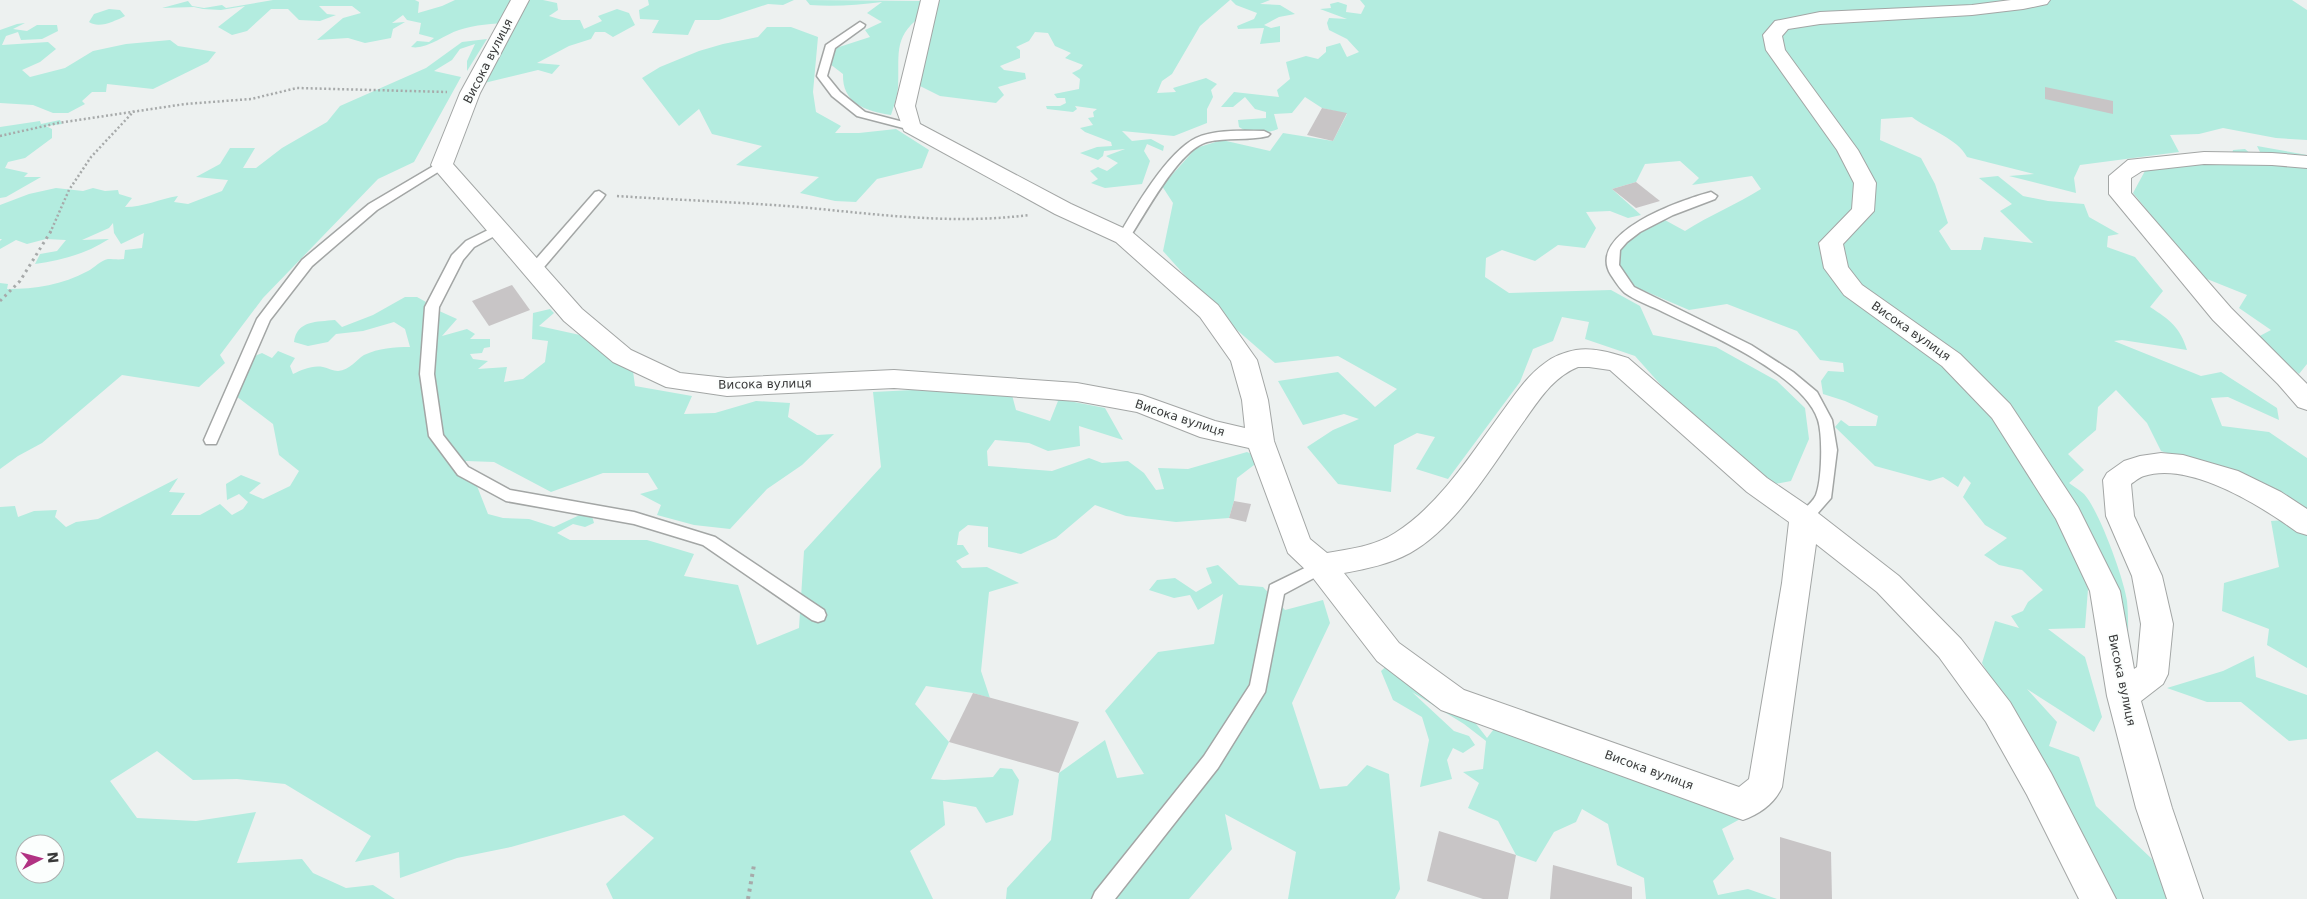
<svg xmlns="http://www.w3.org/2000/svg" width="2307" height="899" font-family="'DejaVu Sans',sans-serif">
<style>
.green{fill:#b3ecdf;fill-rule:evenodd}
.building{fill:#c8c5c6}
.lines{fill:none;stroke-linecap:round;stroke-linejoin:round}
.lane-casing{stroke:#a3a6a5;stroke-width:3}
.street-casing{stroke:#a3a6a5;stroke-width:2}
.path-far2{stroke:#a7aaaa;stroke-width:2.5;stroke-dasharray:2 2.5;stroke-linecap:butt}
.path-far1{stroke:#a7aaaa;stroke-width:3;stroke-dasharray:2.5 4;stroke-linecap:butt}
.path{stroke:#a7aaaa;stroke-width:4;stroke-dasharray:3 4.5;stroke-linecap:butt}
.lane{fill:#fff;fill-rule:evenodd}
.street{fill:#fff;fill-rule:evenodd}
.labels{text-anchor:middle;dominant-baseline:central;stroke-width:4;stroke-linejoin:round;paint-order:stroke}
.street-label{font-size:12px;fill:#383939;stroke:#fbfefd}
</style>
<rect width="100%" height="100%" fill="#edf1f0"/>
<g class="green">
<path d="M273,0H415L419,2L418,13L442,6L455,0H543L557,3L558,10L549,16L562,20H580L584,29L602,21L598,16L617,9L629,13L635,25L613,37L605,32H595L591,39L569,46L537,63L560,65L552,74L538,70L480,84L510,23C493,23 475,25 459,30C443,35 427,50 411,47L417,41L429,42L434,38L419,34L421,23L407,20L403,15L392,23L405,22L393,29L391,38L365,43L348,38L317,40L343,18L361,13L352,6H319L327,14L336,15L320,21L299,20L288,9H271L247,31L232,35L218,27L245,6L221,10L203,9L194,7L162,8L188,1L192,6L204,8L222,5L226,8Z"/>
<path d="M648,0H794L783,5L768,4L719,20H695L688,35L652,33L659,20L640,19L639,10L649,5Z"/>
<path d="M806,0L922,1L920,17C892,38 900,57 898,88C897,97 894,106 891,115C865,111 842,103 843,74L830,64L836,48L870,37L865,30L882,22L867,13L882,2C857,5 834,7 810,5Z"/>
<path d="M933,0H1230L1200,26L1172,74L1162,81L1157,93L1176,92L1173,88L1206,78L1217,84L1211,90L1213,97L1207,109V123L1174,136L1122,131L1132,141L1151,139L1164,146L1163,151L1147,144L1144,151L1150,161L1142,184L1105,188L1091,183L1098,179L1090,171L1098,167L1107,171L1118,163L1106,156L1125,149L1104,151L1103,156L1098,160L1080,153L1097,147L1112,146L1111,142L1085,132L1080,128L1093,125L1088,118L1094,117L1093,112L1097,109L1075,106L1077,109L1073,112L1047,109L1046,106H1060L1066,103L1065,98H1057L1054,94L1079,89L1080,79L1072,73L1080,69L1083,65L1065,58L1071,53L1055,46L1048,33L1035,32L1029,41L1016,47L1020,50V58L1000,66L1004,70L1025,73L1026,79L998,87L1004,95L996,103L940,96L914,83Z"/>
<path d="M1231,0H1270L1260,4L1280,5L1295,14L1279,17L1264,25L1271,28L1280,26V42L1260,44L1264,28L1238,29L1237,26L1254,19L1257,13L1236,5Z"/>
<path d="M1360,0H2292L2307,10V140L2276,138L2223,128L2199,134L2170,135L2179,152L2080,165L2074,178L2076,193L2009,176L2034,174L1967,157C1957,138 1929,130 1912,117L1881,119L1880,140L1921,158L1935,184L1948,223L1939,231L1951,250H1981L1984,237L2033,243L2000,211L2012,204L1979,178L1998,176L2023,196L2048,201L2084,204L2089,217L2119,234L2108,236L2107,247L2135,257L2163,291L2150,307C2170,320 2180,327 2187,350L2122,340L2114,341L2201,376L2221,372L2277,408L2279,420L2228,397L2211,398L2222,426L2269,432L2307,458V517L2215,469L2161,451L2147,423L2116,390L2098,407L2096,430L2068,454L2084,470L2069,483C2074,487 2080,490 2084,494C2099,510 2124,579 2127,601C2129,622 2128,644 2127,666L2069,536L2088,589L2085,628L2048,629L2085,657L2102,717L2094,732L2027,689L2057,722L2049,746L2079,757L2096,806L2152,859L2172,899H2111L2068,816L1982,663L1995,621L2019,628L2011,616L2023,611L2028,602L2043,590L2022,570L1999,565L1984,555L2007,538L1985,525L1963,497L1971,483L1964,476L1958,487L1943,477L1930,481L1875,466L1835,427L1841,420L1849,426H1876L1878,416L1845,401L1823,394L1821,381L1828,371L1844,372L1843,363L1820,360L1797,331L1727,304L1689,310L1633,286L1617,266L1620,249L1635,234L1663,219L1685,231C1710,215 1737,204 1761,189L1752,176L1692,185L1699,178L1680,161L1645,164L1636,182L1612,189L1641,215L1628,218L1610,211L1586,212L1596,228L1585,248L1558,245L1535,261L1502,250L1486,258L1485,277L1509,293L1611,290L1640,306L1653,335L1716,347L1777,381L1805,408L1809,439L1791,481L1770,485L1677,403L1635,356L1585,339L1589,322L1562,317L1553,341L1533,349L1520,382L1448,479L1416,469L1435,437L1417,433L1394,445L1391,492L1338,484L1307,447L1333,430L1359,419L1344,414L1303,425L1278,381L1338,372L1375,407L1397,389L1338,356L1275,363L1222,317L1163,251L1173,203L1162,186L1196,148L1222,140L1270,151L1283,133L1333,141L1347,114L1322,108L1305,97L1292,113L1274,114L1278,129C1266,134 1249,134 1239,127L1238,120L1266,118V112L1255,109L1245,97L1233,107H1221L1234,92L1279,97L1277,90L1290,79L1286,62L1306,56L1318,59L1326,52V47L1340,43L1347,57L1359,52L1347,39L1329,30L1327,23L1329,18L1347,19L1320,9L1331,8L1330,4L1338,2L1347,5L1346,12L1361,14L1365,6Z"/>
<path d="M109,9L120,10L125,16C115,21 99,29 89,22L94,14Z"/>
<path d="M25,23L13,29L27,31L37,25H57L58,31L42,39L21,40L18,32L6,36L2,45L48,42L56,49L40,62L22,70L30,77L65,68L93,51L126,44L170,40L178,46L216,52L208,62L153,89L107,84L106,92H92L82,101L85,104L68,113H53L33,105L0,103V30L17,24Z"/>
<path d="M767,27H791L818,37L813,92L816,112L841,126L835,133H859L896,129L929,150L922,168L877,179L856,202L835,201L800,193L819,177L736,165L762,146L712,134L699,109L679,126L642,78L660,67L699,51L723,44L758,37Z"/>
<path d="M487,39L467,71V61L475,44L460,49L452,60L434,71L461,77L414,162L378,179L263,298L220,355L225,363L199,387L122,375L42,443L18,456L0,469V283L8,284L7,289C36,289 62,285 88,271C94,268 101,260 108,259C114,259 118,260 124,259L125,250L142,248L144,233L121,244L114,233L113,223L109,228L82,240L109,239C86,254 62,260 35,264L40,254L57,251L66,240L46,239L27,244L16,240L0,249V241L2,239H0V205L29,194L56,188L83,191L93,188L105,191L118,190L119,194L132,198L125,207C144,207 159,199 178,196L174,202L188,204L222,191L228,180L196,177L220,164L230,148H255L243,168H256L282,148L327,122L340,106L426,68L462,42Z"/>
<path d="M60,120L62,124L46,126L52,129V138L25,158L8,162L5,168L28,173L24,177H41L6,197L0,198V127L40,121L41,124Z"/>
<path d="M2257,146L2307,155V364L2299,374L2256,338L2271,330L2239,308L2247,295L2202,277L2133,193L2146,169L2231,159L2233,150L2245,149L2257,159L2288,163L2260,152Z"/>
<path d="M405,297H417L426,302L424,307L425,311L437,310L457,319L442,336L467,329L475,334L470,339H490V347L484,348L482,353L470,354L473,359L488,361L478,369L507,367L504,382L523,379L545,362L548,341L532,339L533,313L550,309L554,313L539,326L580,335L633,371L635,386L692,396L684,414L715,413L756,401L790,403L788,417L817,435L834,434L802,465L767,489L730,529L694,525L657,515L661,505L640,494L658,489L648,473H603L551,492L494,462L466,461L465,479L477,486L488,514L503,518L529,519L554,527L584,513L592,516L594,523L585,527L573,524L557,533L570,540H647L694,554L684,576L738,585L757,645L799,628L804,551L881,467L873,392L913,390L1012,395L1016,410L1050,421L1058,401L1038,395L1105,408L1123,440L1079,426L1080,446L1048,451L1029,443L995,440L987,451L988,466L1052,471L1089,458L1102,463L1128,461L1144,473L1156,490L1164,489L1158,468L1188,469L1247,452L1256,456L1254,465L1237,478L1234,501L1229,518L1176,522L1126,516L1095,505L1056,538L1021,554L988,547V527L968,525L959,532L957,545H963L969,554L956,561L962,568L987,567L1019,583L989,592L981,671L990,698L973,693L926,686L915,704L949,742L931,779L944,780L993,777L1000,768L1012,769L1019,780L1013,815L986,823L976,807L943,801L945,825L910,851L933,899H613L606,884L654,838L624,815L511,847L457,858L400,878L399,852L355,862L371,836L285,784L237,779L193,780L157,751L110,781L137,818L196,821L256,812L237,863L302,859L313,873L346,888L373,885L395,899H0V507L15,506L18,517L34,511L57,510L55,517L66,527L76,522L98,519L178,478L169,492L185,493L171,515H200L220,504L232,515L243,509L248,502L239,494L227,500L226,484L241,475L261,483L249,493L263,499L290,486L299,471L279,455L273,424L236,396L252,357L262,353L272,358L278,351L295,358L290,366L293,374C302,370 312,365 323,367C328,368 333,371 338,371C350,370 356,360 364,355C379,348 394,347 410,347L405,329L394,322L363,331L336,334L328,342L308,346L294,342C297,320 317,322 335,320L342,327L373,315ZM25,844H55V874H25Z"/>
<path d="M2286,520L2307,522V668L2267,645L2269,629L2222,611L2224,583L2279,567L2271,521Z"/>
<path d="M1218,565L1239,585L1263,587L1285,610L1323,600L1330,623L1292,703L1320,789L1347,786L1367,765L1389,774L1400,889L1395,899H1288L1296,852L1225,814L1232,849L1189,899H1006L1007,888L1051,840L1059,773L1105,740L1117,778L1144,774L1105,711L1158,652L1214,644L1223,594L1198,610L1190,595L1174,598L1149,590L1157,580L1175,578L1196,592L1212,583L1206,568Z"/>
<path d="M2254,656L2256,677L2307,695V739L2289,741L2241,702H2207L2167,688L2223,671Z"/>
<path d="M1390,663L1470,716L1487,738L1497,725L1742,818L1722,829L1734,859L1713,881L1718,895L1748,889L1777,899H1646L1644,878L1617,865L1608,824L1582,809L1576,822L1554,832L1536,862L1516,855L1498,821L1468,808L1479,783L1463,772L1483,769L1486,741L1464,724L1412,692L1454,731L1469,736L1475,745L1463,753L1453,748L1447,760L1452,779L1420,787L1429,740L1422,717L1393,700L1381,671Z"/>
</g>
<g class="building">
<path d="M2045,87L2113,101V114L2045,99Z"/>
<path d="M1322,108L1347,113L1333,141L1307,135Z"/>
<path d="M1636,182L1660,201L1636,208L1612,189Z"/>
<path d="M512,285L530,310L489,326L472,301Z"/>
<path d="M1234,501L1251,504L1246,522L1229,518Z"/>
<path d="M973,693L1079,722L1059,773L949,742Z"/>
<path d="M1439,831L1516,855L1508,899H1483L1427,881Z"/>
<path d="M1780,837L1831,852L1832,899H1780Z"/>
<path d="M1553,865L1632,887V899H1550Z"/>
</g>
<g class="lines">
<g class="lane-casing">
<g id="lane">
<path d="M860,22L865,25L864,27L835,48L827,76L840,92L865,112L915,125L917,127L915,129L911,130L857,116L832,96L817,76L826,45Z"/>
<path d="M1264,131L1270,134L1268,136C1248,141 1227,137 1207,142C1178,150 1145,215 1128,240H1120L1118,237C1134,209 1167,152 1196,138C1216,129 1242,131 1264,131Z"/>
<path d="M442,161L448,165L446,167L377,210L312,266L270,320L216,444H206L204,440L257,319L302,260L369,204Z"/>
<path d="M599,191L605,195L603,198L539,273H529L528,270L529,267L595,192Z"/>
<path d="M1711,192L1717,196L1715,199L1673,215L1640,232L1627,242L1620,250L1619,265L1634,287L1751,345L1793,372L1817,392L1832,420L1837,450L1831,498L1810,522L1804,524L1798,522L1796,518C1801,510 1812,504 1816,495C1822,480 1823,436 1818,420C1803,373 1701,331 1659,310C1648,305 1635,300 1625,293C1620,289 1615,281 1611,275C1585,233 1681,200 1711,192Z"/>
<path d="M498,225L502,226L504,229L502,232L474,247L463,260L439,307L434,374L443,435L468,467L510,490L634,512L715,537L824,610L826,615L824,620L818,622L812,620L703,545L634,524L506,501L458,475L429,436L420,374L425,307L452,255L466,241Z"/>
<path d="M1321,560L1327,561L1329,566L1327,571L1284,594L1265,692L1218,768L1115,899H1092L1095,892L1204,756L1250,685L1270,585Z"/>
</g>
</g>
<g class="street-casing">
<g id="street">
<path d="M511,0H529L480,93L453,164L582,309L631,350L680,373L727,378L894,370L1077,383L1142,395L1215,421L1245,428L1242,400L1231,361L1200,317L1116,242L1055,214L904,131L895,106L921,0H939L915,106L920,124L1071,204L1132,232L1218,305L1257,360L1268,400L1274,441L1310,539L1327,553C1350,549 1375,546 1395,533C1441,504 1473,451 1505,408C1517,392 1528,375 1545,363C1554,356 1565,352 1576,350C1593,347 1612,353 1628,358L1767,478L1814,510L1899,576L1961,639L2010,702L2051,773L2116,899H2079L2027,795L1986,722L1939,657L1877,592L1816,544L1782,787C1775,803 1760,814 1743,820L1441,710L1377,661L1310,574L1288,553L1249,448L1200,437L1137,412L1077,401L894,388L727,396L666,387L613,362L564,321L431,165L460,93ZM1578,367H1589L1610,370L1747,492L1789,522L1782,583L1749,779L1739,787L1464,690L1399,643L1344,573C1366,569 1390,564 1410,553C1457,527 1493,464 1524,421C1539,400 1553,377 1578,367Z"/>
<path d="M2011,0H2050L2047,4L2023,9L1972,15L1820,24L1788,29L1782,36L1785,50L1858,150L1876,183L1874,211L1843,244L1848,267L1862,285L1960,354L2010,404L2078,507L2120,591L2134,669L2137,667L2141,624L2132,576L2106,516L2103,480L2107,473L2124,461L2140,456L2161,453L2183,455L2238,471L2281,492L2307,509V535L2297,532C2261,506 2190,461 2144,476C2140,477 2135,481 2131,484L2134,516L2162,576L2173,624L2168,674L2163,684L2141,701L2172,808L2203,899H2167L2136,808L2107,696L2090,591L2056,519L1992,418L1942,366L1844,295L1824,268L1819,243L1852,209L1854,183L1837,150L1766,50L1763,35L1775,21L1820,12L1972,5Z"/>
<path d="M2204,152L2272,153L2307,156V168L2272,165L2204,164L2142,171L2131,178V193L2231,308L2307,384V410L2298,407L2278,384L2213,320L2109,194V176L2128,160Z"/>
</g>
</g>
<g class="path-far2">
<path d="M0,136L58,123L185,104L251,99L297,88L447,92"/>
<path d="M617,196C678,200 738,202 799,207C876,214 951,225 1029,215"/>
<path d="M50,233L69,190L91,157L134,111"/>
</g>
<path class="path-far1" d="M0,301L20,281L51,231"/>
<path class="path" d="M748,899L754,865"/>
<use href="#lane" class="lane"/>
<use href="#street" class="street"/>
</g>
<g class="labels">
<g class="street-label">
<text transform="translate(488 61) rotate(-63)">Висока вулиця</text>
<text transform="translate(1911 331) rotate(35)">Висока вулиця</text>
<text transform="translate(765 384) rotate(-1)">Висока вулиця</text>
<text transform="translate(1180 418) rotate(18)">Висока вулиця</text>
<text transform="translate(2122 680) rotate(78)">Висока вулиця</text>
<text transform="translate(1649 770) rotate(20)">Висока вулиця</text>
</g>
</g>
<g transform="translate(40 859) rotate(84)"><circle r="24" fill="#fbfefd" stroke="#adafaf"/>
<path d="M0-4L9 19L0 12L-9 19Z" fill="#b13383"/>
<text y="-8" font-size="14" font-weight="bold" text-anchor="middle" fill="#383939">N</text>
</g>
</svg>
